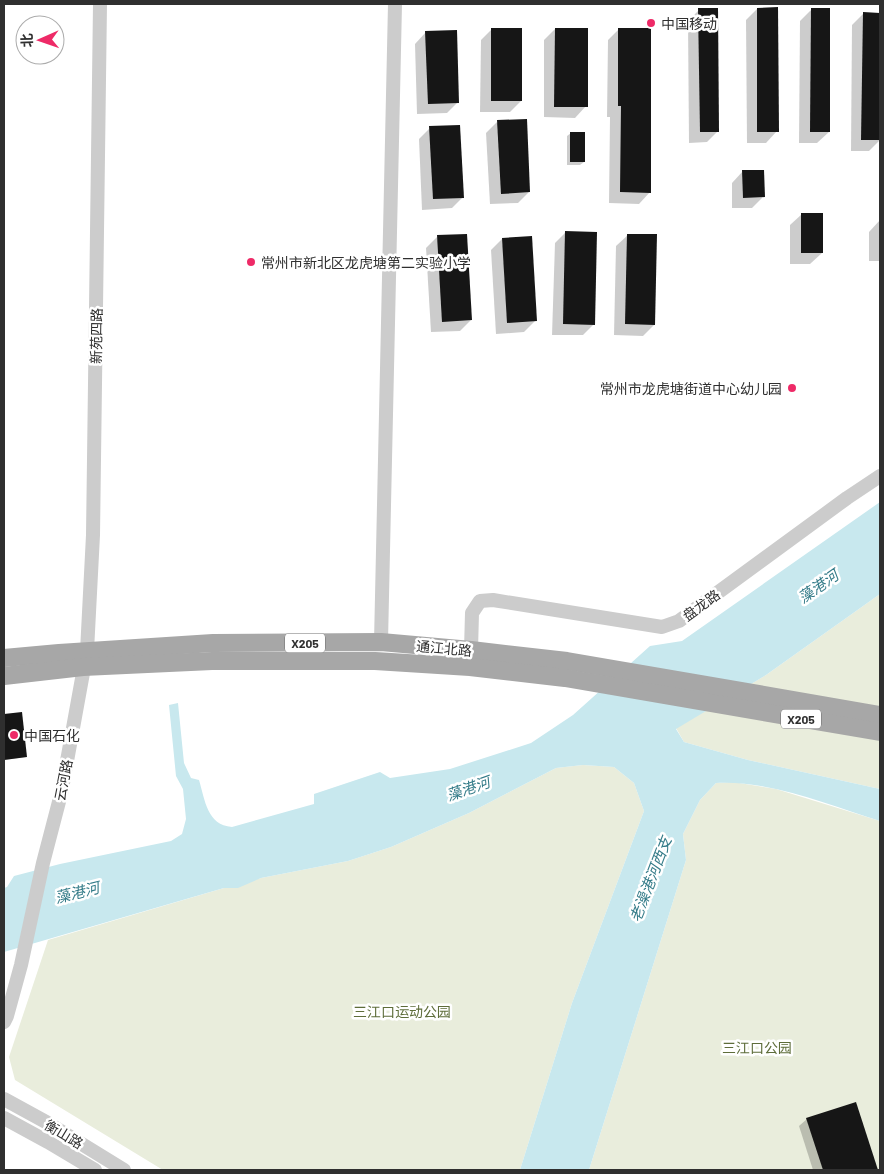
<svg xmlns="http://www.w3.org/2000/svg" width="884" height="1174" font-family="Barlow,'Noto Sans SC',sans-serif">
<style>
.green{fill:#e9eddc}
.water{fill:#c8e8ee}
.shadow{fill:#0003}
.building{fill:#161616}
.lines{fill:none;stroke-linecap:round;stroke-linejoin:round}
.minor{stroke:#ccc;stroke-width:14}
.major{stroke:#a7a7a7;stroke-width:18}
.poi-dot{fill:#ee2a67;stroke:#fff;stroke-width:2}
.labels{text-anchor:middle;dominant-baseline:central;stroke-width:5;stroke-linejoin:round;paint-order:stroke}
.shield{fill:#fff;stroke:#6d6d6d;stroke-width:1}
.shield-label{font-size:12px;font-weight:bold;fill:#2f2f2f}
.poi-label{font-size:14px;fill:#2f2f2f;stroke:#fff;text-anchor:start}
.street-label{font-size:14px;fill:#2f2f2f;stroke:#fff}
.park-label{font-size:14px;fill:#5e6d3a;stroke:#fff}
.water-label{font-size:15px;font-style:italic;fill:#357c89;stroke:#fff}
</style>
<rect width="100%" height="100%" fill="#fff"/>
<g class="green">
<path d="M880,594V789L748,760L684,742L676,728L766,675Z"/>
<path d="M583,765L614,767L634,783L644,811L572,1003L520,1170H163L15,1080L9,1057L48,940L224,888L261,878L348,861L391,847L469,813L556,768Z"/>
<path d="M733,782L776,789L880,821V1170H589L686,860L683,834L700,800L716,783Z"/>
</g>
<path class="water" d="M880,502V594L766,675L676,729L684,742L748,760L880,789V821C829,805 770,780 716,783L700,800L683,834L686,860L589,1170H520L572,1003L644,811L634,783L614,767L583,765L556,768L469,813L391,847L348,861L261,878L238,888H224L4,952V888L7,887L14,876L60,864L171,841L182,834L186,819L183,789L176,776L169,705L178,703L184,763L191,778L199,780C205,800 207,825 232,827L314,804V794L380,772L390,778L450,769L531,743L573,715L650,646L682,641Z"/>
<g class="shadow">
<path d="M757,9L777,131L766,143H747L746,20Z"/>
<path d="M699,10L718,131L707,142L689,143L688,21Z"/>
<path d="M811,10L829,132L817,143H799L800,21Z"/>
<path d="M863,14H880V140L869,151H851L852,25Z"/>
<path d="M492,29L521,101L510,112H480L481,40Z"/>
<path d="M555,29L586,106L575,118L544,117V40Z"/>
<path d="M619,29L650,192L639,204L609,203L610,117H607L608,40Z"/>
<path d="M426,32L458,102L447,113L417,114L415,44Z"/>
<path d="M497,122L529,192L518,203L490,204L486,133Z"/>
<path d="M430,128L463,197L452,208L422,210L419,139Z"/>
<path d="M571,133L584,162L580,165H567V136Z"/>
<path d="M743,171L763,197L752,208H732V183Z"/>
<path d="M802,214L822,253L810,264H790V225Z"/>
<path d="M880,220V261H869V232Z"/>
<path d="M566,232L594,324L583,335H552L555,243Z"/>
<path d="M628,235L654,325L643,336L614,335L616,246Z"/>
<path d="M437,237L471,320L460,331L431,332L426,248Z"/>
<path d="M530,237L536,320L524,332L496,334L491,250L502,239Z"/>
<path d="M21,713L26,757L4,760V715Z"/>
<path d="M855,1103L876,1170H813L799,1126L807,1119Z"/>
</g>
<g class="building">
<path d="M778,7L779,132H757V8Z"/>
<path d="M698,8H718L719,132H700Z"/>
<path d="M811,8H830V132H810Z"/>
<path d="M863,12L880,13V140H861Z"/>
<rect x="491" y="28" width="31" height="73"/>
<path d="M555,28H588V107H554Z"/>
<path d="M618,28H651V193L620,192L621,106H618Z"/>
<path d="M457,30L459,103L428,104L425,31Z"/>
<path d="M527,119L530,192L501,194L497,120Z"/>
<path d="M460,125L464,198L433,199L429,126Z"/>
<rect x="570" y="132" width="15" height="30"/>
<path d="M742,170H764L765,197L743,198Z"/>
<rect x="801" y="213" width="22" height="40"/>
<path d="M565,231L597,232L595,325L563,324Z"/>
<path d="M467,234L472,320L442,322L437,235Z"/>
<path d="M627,234H657L655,325L625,324Z"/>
<path d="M532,236L537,321L507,323L502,238Z"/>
<path d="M22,712L27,757L4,760V714Z"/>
<path d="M856,1102L878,1170H823L806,1118Z"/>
</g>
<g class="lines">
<g class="minor">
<path d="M381,642L395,4"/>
<path d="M471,650L472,613L480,601L493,600L662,627L679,621L847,498L880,476"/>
<path d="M4,1022L7,1016L21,965L43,863L61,794L87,651L93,535L100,4"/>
<path d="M4,1099L46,1122L124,1170"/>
<path d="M4,1118L48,1142L95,1170"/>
</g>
<g class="major">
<path d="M4,658L59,653L213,643L381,642L471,650L567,661L880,715"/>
<path d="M4,676L83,667L212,661H375L470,667L565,678L880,732"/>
</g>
</g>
<g class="poi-dot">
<circle cx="651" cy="23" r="5"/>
<circle cx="251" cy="262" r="5"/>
<circle cx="792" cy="388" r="5"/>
<circle cx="14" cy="735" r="5"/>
</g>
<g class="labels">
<g class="shield">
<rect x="285" y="633.5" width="40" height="19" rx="4"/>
<rect x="781" y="709.5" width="40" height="19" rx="4"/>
</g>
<g class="shield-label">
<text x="305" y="643">X205</text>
<text x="801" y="719">X205</text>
</g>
<g class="poi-label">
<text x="661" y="23">中国移动</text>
<text x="261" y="262">常州市新北区龙虎塘第二实验小学</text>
<text x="782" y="388" text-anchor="end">常州市龙虎塘街道中心幼儿园</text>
<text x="24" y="735">中国石化</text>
</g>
<g class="street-label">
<text transform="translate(96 336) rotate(-89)">新苑四路</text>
<text transform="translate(701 605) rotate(-36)">盘龙路</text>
<text transform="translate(444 648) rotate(5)">通江北路</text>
<text transform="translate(63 780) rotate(-79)">云河路</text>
<text transform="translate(64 1134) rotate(31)">衡山路</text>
</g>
<g class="park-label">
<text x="402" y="1011">三江口运动公园</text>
<text x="757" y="1047">三江口公园</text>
</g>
<g class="water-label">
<text transform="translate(818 586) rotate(-35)">藻港河</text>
<text transform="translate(468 788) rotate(-19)">藻港河</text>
<text transform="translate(650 879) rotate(-69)">老澡港河西支</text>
<text transform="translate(77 892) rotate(-14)">藻港河</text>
</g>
</g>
<rect width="884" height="1174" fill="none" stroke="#2f2f2f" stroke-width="10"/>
<g transform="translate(40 40) rotate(268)"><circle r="24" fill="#ffffff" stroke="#acacac"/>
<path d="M0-4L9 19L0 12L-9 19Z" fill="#ee2a67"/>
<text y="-8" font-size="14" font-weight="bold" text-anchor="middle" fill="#2f2f2f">北</text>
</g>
</svg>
